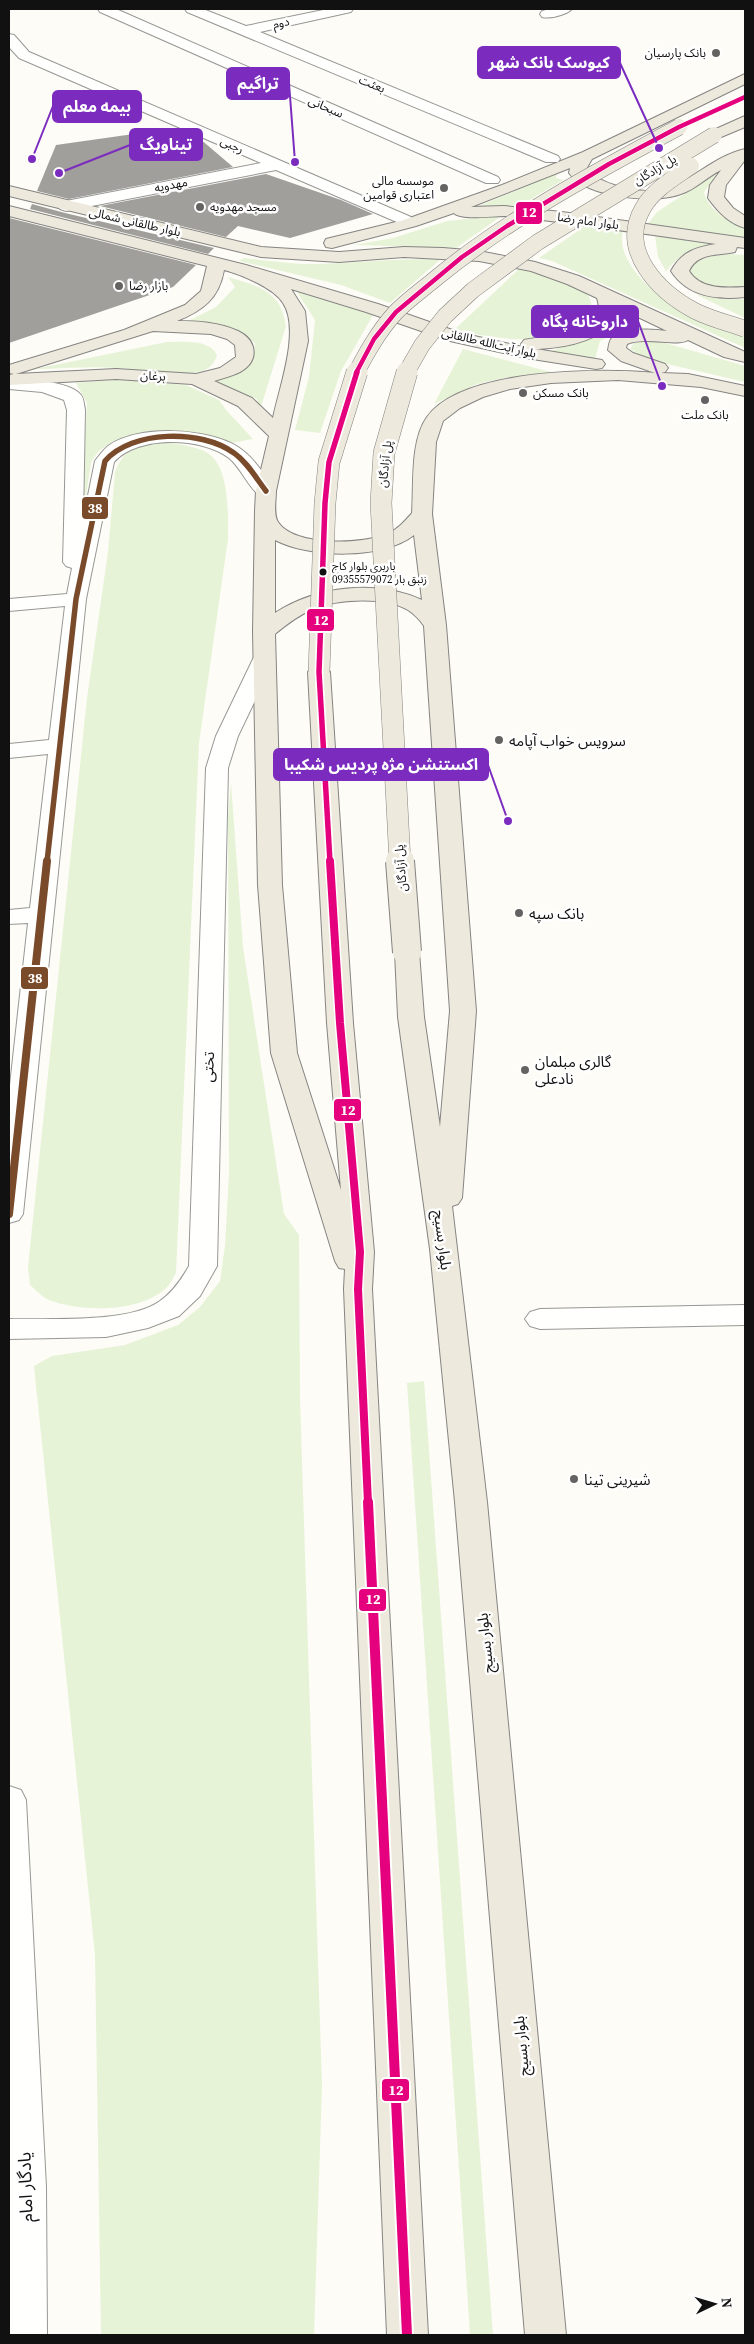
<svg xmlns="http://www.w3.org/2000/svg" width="754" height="2344" font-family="'Source Serif 4','Noto Sans Arabic',serif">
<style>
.green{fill:#e7f3d7}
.building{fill:#a19f9c}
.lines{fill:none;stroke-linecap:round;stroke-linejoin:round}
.minor-casing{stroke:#979795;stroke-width:2}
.major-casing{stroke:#858482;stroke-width:2}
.minor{fill:#fffffe;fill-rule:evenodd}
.major{fill:#ede9dc;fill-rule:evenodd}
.major-bridge-far2-casing{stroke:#858482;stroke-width:17;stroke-linecap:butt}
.major-bridge-far1-casing{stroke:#858482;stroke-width:22;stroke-linecap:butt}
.major-bridge-casing{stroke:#858482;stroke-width:30;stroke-linecap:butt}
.major-bridge-far2{stroke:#ede9dc;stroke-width:16}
.major-bridge-far1{stroke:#ede9dc;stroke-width:21}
.major-bridge{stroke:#ede9dc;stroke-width:28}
.bus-1-far1-casing{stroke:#fff;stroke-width:9}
.bus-1-casing{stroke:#fff;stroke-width:11}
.bus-2-far3-casing{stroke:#fff;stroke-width:6}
.bus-2-far2-casing{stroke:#fff;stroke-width:9}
.bus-2-far1-casing{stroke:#fff;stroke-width:11}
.bus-2-casing{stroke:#fff;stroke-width:14}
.bus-1-far1{stroke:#7a4b2a;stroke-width:5.5}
.bus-1{stroke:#7a4b2a;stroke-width:8}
.bus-2-far3{stroke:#e5007d;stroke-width:4.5}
.bus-2-far2{stroke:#e5007d;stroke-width:5.5}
.bus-2-far1{stroke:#e5007d;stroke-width:8}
.bus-2{stroke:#e5007d;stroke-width:10}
.poi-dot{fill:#646362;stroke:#fff;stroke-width:2}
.bus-dot{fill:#111;stroke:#fff;stroke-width:2}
.labels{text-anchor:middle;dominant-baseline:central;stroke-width:5;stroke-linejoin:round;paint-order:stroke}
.far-bus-label{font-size:11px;fill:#111;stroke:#fff;text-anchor:start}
.far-street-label{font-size:12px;fill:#111;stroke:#fff}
.far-poi-label{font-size:12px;fill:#111;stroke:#fff;text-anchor:start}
.poi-label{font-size:15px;fill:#111;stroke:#fff;text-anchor:start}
.street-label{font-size:15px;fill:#111;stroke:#fff}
.near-street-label{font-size:18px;fill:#111;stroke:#fff}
.leader{fill:none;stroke:#7b2cbf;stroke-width:2}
.callout-dot{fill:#7b2cbf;stroke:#fff;stroke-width:2}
.callout{fill:#7b2cbf;stroke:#7b2cbf;stroke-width:2}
.callout-label{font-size:16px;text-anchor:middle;font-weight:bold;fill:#fff}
.line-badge{stroke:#fff;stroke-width:2}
.badge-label{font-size:14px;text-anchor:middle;font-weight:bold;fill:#fff}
</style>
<rect width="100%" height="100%" fill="#fdfcf7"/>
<g class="green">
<path d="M721,170L704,192C709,211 728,221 745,229V239L647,225L657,212Z"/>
<path d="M557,173L556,178L563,180L518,207L479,206Z"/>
<path d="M503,215L456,248L354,245L393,238L447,221Z"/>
<path d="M585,226L623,230C614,264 661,300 687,314C705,324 726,330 745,337V348L552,261L539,258Z"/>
<path d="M655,236L723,245C694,247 685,249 666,271L658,257Z"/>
<path d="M729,254L745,255V289C724,291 710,287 691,278L689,271C697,257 713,256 729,254Z"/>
<path d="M244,258C263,260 283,263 302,264C348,264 394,258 441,259L390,303L341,285L239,261Z"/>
<path d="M519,269C539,274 564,278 581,288C586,291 590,297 591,303C596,329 551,337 532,339C506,341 479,334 453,331Z"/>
<path d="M228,277C259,286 281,291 286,326L260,410L257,399L215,381L236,374L253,361L255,343C232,325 215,322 186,322L216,307L235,287Z"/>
<path d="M297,292L373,315L341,371L320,433L295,430L309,377L315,320Z"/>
<path d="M697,295L723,299H745V318Z"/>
<path d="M624,313L644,328L621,331L600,341L595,359L551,351L611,328Z"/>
<path d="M646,341L662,342L745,366V382L646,359L630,349L634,343Z"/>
<path d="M167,342C182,342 210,339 217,355C214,365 208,370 198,372C171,378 144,369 117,368C90,366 62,369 35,369Z"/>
<path d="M463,349L558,374L504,378L477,384L434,404Z"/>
<path d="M122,379L186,385L219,400L227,411L253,439C245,440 235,443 227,443C187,445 112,418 91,463L79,541L87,403L76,383Z"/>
<path d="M171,443C183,445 199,447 209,454C230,469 228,516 228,539L199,743L176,1273C173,1278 170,1285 165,1289C139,1313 79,1312 49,1300C42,1297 36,1290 30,1285L28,1267L87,698L108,552L115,472C127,442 143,445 171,443Z"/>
<path d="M231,783L243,947L284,1214L299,1235L300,1398L322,2086L314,2335H101L95,1955L34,1366L52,1356L125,1345L178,1325L200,1307L220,1281L225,1246L229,1174L228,817Z"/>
<path d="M424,1381L493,2335H470L407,1383Z"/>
</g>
<g class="building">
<path d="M176,128L199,138L233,167L69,199L37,191L56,145Z"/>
<path d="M266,174L341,200L373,214L290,238L238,226L226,237L100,206Z"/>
<path d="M32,204L65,213L214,248L208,254L30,209Z"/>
<path d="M9,218L196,265L173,287L9,343Z"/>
</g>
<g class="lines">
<g class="minor-casing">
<g id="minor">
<path d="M98,9H116L498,177L500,180L498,183H486L100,12Z"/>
<path d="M185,9H203L246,26L328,9H353L351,12L260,32L558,156L560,159L558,162H546L187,12Z"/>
<path d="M550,9H572C566,15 550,19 542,17L540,14L542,11Z"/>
<path d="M9,34L14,35L29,52L411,217L413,220L411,223H399L276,170L66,211L60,209L58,206L60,203L66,201L261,163L19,58L9,47Z"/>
<path d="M9,378C26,379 70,381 81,395C84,399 84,405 85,410L83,520L95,461C99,456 103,450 108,446C138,424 208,428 238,447C254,457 265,476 276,491L273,495C268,496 263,498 258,494C247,485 241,468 229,458C202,437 138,435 114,462L86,599L23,1214L19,1220L9,1223V1094L28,923L9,924V910L30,908L48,754L9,758V744L49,740L65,606L9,611V599L67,594L72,568L66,566L63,562L67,410L64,400L42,392L9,389Z"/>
<path d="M264,653L272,654L275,659L238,736L228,768L217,1266L200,1296L179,1316L148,1328L106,1337L9,1339V1319C48,1318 128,1324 160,1301C173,1292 181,1280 189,1266L206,768L216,736L253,659L256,654Z"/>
<path d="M745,1305V1325L540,1329L530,1326L525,1319L530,1312L540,1309Z"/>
<path d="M9,1786L21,1790L26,1800L46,2187L47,2335H9Z"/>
</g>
</g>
<g class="major-casing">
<g id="major">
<path d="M745,74V84L592,159L585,171C610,187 649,199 677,184C700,173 719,155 745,149V160L726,185L724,197L733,208L745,216V228C730,224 717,211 708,198L710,185L721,170C707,177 696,189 681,194C655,204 586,198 569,173L570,168L471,207L504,206L562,212L745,238V248L737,247L735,252C718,256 698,252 689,271C701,290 726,288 745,287V297C717,300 688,297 671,271C681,252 696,247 716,244C647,234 578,224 509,216C497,215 461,221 454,213L416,226L332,248L326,247L324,243L326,239L404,220L502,185L583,152Z"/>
<path d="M745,116V127L714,140L709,138L706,135L709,132Z"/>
<path d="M9,186L261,247L339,252L404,247L443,248L479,251L535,262L579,276L745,352V362L724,357L688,340C678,347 646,336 627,344L626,348L633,353L665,364L668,368L665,372L661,373L688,374L745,386V396L701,387L618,380L551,383L510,389L483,397L460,408L443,421L436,442L432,514L446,625L476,1011L462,1198L458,1204L452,1206L487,1502L566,2335H525L455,1502L430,1249L398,1017L395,952L398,947L407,945L416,947L419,952L424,1017L440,1127L450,1011L424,626C420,620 414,614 408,610C385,596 337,599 313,609C299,615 287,624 275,634L282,885L297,1053L341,1190L327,1023L308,672L311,667L319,665L327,667L330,672L353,1023L374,1252L372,1289L428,2335H387L344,1289L345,1269L339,1268L335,1261L271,1053L258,885L253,632L255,511L256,491L269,436L238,406L192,384L116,379L9,385V375L14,374L9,373V365L124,330L185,305L201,291L207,266L9,216V206L246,265L378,304L461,333L523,347L521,344L524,340C545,335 610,337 597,298L567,284L531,271L479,261L404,257L339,262L261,257L9,196ZM224,270C240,274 274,288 283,303C301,330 279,388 273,418L252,398L214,381C223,378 232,376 240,372C260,361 257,340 238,331C219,322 197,321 177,321C202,311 219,299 224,270ZM291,289L366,312L450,341L526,358L596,369L602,368L605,364L602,360L536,349C564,348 612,341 617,307L667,331C654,329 622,327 612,338C609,341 609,346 608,350L621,361L655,373C600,368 462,368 427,417C410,440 414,485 412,513C405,521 398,529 389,533C364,545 294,547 278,522C273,514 276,500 276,491L308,341L305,311ZM153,331L211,334L227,339L235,345L236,357L220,368L196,374L116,369L16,374ZM414,535L422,600C377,579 316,586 275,613V540C309,558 383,560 414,535Z"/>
</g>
</g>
<use href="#minor" class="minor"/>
<use href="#major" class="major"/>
<g class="major-bridge-far2-casing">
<g id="major-bridge-far2">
<path d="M691,166C674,178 653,190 643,208C618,251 659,292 695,311C711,319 728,323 745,329"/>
<path d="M356,373C367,352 378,332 395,313C406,301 422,290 435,279C509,218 595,172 679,127"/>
<path d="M406,373L422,345L445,316L473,290L538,242L714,135"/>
</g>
</g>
<g class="major-bridge-far1-casing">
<g id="major-bridge-far1">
<path d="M319,672L325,503L329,462L357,372"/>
<path d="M400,862L381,503L384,453L407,372"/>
</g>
</g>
<g class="major-bridge-casing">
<path id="major-bridge" d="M400,861L407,952"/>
</g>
<use href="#major-bridge-far2" class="major-bridge-far2"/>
<use href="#major-bridge-far1" class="major-bridge-far1"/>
<use href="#major-bridge" class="major-bridge"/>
<g class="bus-1-far1-casing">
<path id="bus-1-far1" d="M47,862L76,599L105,461C132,430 201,429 234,453C247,462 256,478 266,491"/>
</g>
<g class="bus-1-casing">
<path id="bus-1" d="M9,1214L47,861"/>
</g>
<g class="bus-2-far3-casing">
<path id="bus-2-far3" d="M356,373L374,339L396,312L462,257L507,226L609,164L679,127L745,97"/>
</g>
<g class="bus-2-far2-casing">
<path id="bus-2-far2" d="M330,862L319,672L325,503L329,462L357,372"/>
</g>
<g class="bus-2-far1-casing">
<path id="bus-2-far1" d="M330,861L340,1023L360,1252L358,1289L368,1503"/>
</g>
<g class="bus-2-casing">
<path id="bus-2" d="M368,1502L407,2335"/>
</g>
<use href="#bus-1-far1" class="bus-1-far1"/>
<use href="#bus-1" class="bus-1"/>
<use href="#bus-2-far3" class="bus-2-far3"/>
<use href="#bus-2-far2" class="bus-2-far2"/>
<use href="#bus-2-far1" class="bus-2-far1"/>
<use href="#bus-2" class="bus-2"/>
</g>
<g class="poi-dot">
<circle cx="716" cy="53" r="5"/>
<circle cx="444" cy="188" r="5"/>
<circle cx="200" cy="207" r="5"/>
<circle cx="119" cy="286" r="5"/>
<circle cx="523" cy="393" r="5"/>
<circle cx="705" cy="400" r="5"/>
<circle cx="499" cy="740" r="5"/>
<circle cx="519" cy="913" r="5"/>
<circle cx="525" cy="1070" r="5"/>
<circle cx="574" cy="1479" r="5"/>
</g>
<circle class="bus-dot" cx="323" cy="572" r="4.5"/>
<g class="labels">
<g class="far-bus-label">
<text x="332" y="566">باربری بلوار کاج<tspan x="332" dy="13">زنبق بار 09355579072</tspan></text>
</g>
<g class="far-street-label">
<text transform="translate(281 23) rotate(-13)">دوم</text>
<text transform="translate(372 84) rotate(23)">بعثت</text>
<text transform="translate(326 107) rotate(24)">سبحانی</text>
<text transform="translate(232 145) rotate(25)">رجبی</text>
<text transform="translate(655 170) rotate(-31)">پل آزادگان</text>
<text transform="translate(171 185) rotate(-11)">مهدویه</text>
<text transform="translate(588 221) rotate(8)">بلوار امام رضا</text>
<text transform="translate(135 222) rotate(13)">بلوار طالقانی شمالی</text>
<text transform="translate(489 343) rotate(13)">بلوار آیت‌الله طالقانی</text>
<text transform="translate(153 376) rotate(3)">برغان</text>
<text transform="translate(385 464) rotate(-84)">پل آزادگان</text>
<text transform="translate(401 868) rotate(-95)">پل آزادگان</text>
</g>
<g class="far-poi-label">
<text x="706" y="53" text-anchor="end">بانک پارسیان</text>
<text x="434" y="181" text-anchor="end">موسسه مالی<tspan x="434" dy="14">اعتباری قوامین</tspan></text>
<text x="210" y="207">مسجد مهدویه</text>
<text x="129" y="286">بازار رضا</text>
<text x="533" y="393">بانک مسکن</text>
<text x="705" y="415" text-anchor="middle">بانک ملت</text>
</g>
<g class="poi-label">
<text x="509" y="740">سرویس خواب آپامه</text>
<text x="529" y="913">بانک سپه</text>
<text x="535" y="1061">گالری مبلمان<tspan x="535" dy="17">نادعلی</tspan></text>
<text x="584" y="1479">شیرینی تینا</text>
</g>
<g class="street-label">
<text transform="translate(208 1067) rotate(-88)">تختی</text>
<text transform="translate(443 1240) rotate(83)">بلوار بسیج</text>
<text transform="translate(485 1643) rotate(-96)">بلوار بسیج</text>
<text transform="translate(521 2046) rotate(-95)">بلوار بسیج</text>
</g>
<g class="near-street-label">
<text transform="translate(25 2187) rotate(-92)">یادگار امام</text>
</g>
</g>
<path class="leader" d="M659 148L620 63M295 162L289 83M32 159L53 106M59 173L130 145M662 386L638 321M508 821L488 765"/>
<g class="callout-dot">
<circle cx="659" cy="148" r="5"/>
<circle cx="295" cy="162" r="5"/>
<circle cx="32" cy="159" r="5"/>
<circle cx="59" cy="173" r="5"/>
<circle cx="662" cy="386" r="5"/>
<circle cx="508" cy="821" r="5"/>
</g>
<g class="callout">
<rect x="478" y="47" width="142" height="31" rx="5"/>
<rect x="227" y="68" width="62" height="31" rx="5"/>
<rect x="53" y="91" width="88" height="31" rx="5"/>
<rect x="130" y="129" width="72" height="31" rx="5"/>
<rect x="532" y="306" width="106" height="31" rx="5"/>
<rect x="274" y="749" width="214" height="31" rx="5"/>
</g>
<g class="callout-label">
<text x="549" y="68">کیوسک بانک شهر</text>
<text x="258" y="89">تراگیم</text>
<text x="97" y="112">بیمه معلم</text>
<text x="166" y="150">تیناویگ</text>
<text x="585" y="327">داروخانه پگاه</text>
<text x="381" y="770">اکستنشن مژه پردیس شکیبا</text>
</g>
<g class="line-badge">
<rect x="515" y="201" width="28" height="24" rx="5" fill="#e5007d"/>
<rect x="81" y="496" width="28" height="24" rx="5" fill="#7a4b2a"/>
<rect x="306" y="608" width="29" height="24" rx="5" fill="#e5007d"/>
<rect x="20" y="966" width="29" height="24" rx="5" fill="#7a4b2a"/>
<rect x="333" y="1098" width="29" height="24" rx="5" fill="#e5007d"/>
<rect x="358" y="1588" width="29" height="24" rx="5" fill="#e5007d"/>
<rect x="381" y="2078" width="29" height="24" rx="5" fill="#e5007d"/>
</g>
<g class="badge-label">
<text x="529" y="217">12</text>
<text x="95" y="513">38</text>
<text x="321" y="625">12</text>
<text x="35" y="983">38</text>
<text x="348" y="1115">12</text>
<text x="373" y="1604">12</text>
<text x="396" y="2095">12</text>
</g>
<rect width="754" height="2344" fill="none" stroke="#111111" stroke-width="20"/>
<g transform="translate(714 2304) rotate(85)" stroke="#ffffff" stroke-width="4" paint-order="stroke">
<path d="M0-4L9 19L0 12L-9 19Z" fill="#111111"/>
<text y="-8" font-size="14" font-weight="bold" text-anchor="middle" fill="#111111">N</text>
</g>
</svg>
